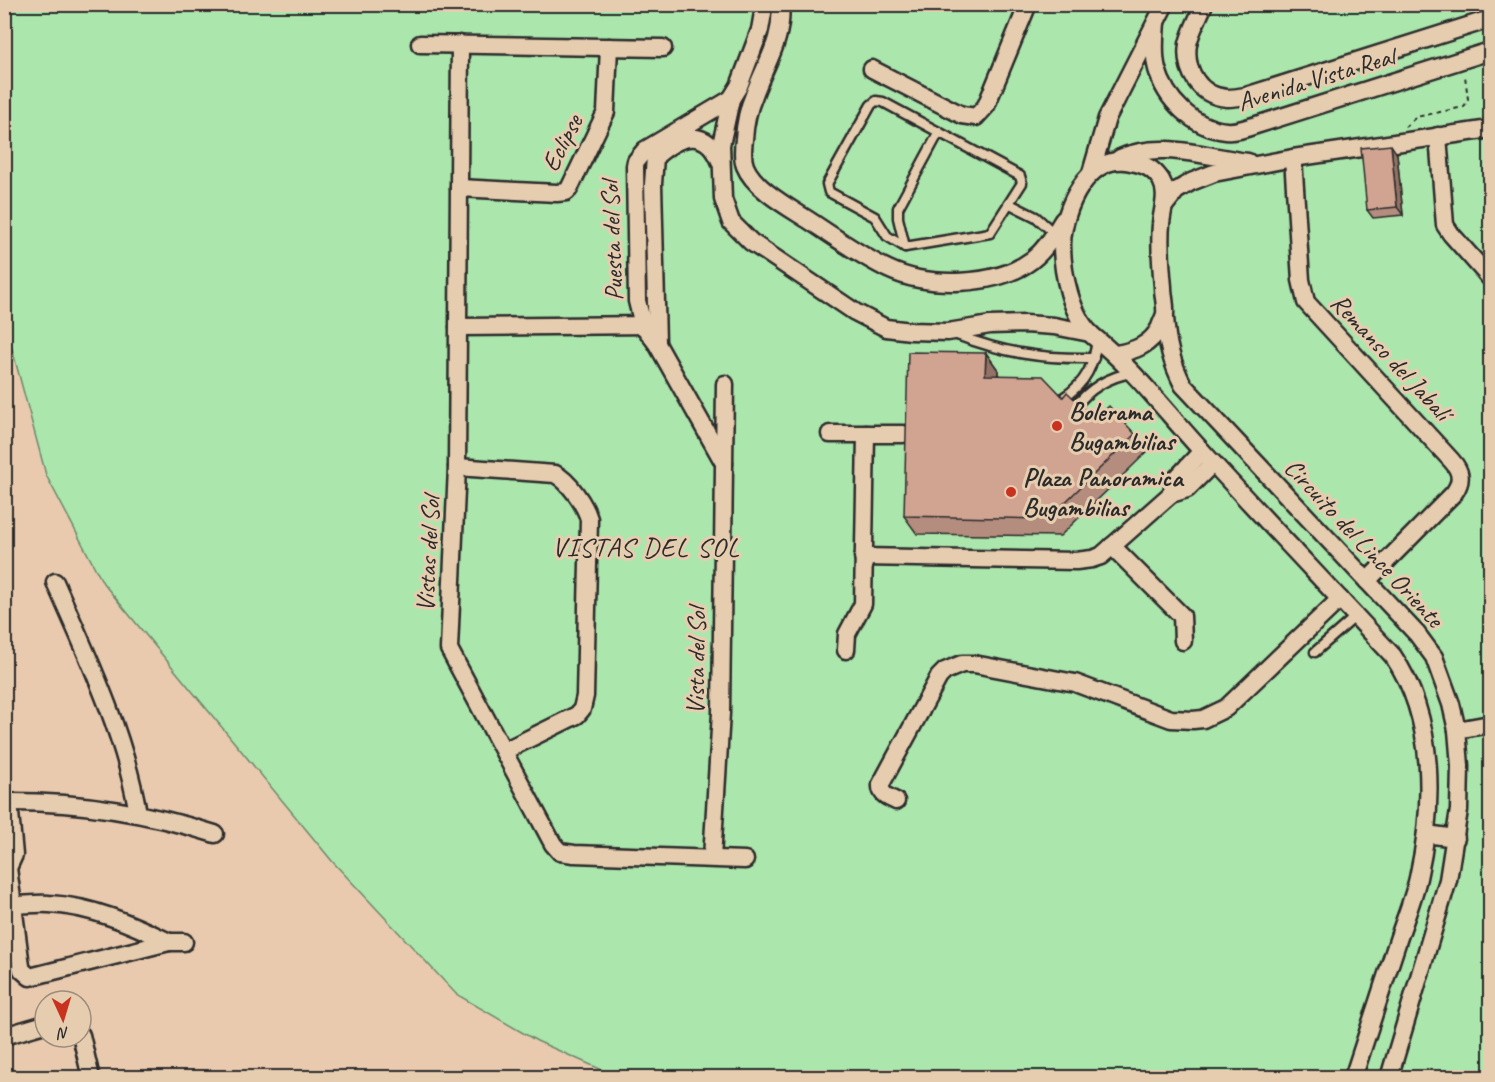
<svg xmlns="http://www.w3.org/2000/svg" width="1495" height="1082" font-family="Caveat,sans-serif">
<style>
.green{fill:#abe6ac;stroke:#6b886c;stroke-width:1.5}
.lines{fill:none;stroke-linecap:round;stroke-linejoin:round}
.service-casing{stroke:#2b2b2b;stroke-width:13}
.minor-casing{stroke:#2b2b2b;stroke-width:21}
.path{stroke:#2b2b2b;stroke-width:2;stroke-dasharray:4.5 4.5;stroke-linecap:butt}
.service{stroke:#e7cdaf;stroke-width:8}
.minor{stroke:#e7cdaf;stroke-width:16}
.wall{fill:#b48d7e;stroke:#2b2b2b;stroke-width:1.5}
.shaded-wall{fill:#927366;stroke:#2b2b2b;stroke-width:1.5}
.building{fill:#d1a492;stroke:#2b2b2b;stroke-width:1.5}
.poi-dot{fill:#c8321e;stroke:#e7cdaf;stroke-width:2}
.labels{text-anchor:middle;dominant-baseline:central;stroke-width:6;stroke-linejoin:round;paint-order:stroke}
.street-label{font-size:26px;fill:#2b2b2b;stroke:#e7cdaf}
.poi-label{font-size:26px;font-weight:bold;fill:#2b2b2b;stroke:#e7cdaf;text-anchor:start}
.neighbourhood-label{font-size:27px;letter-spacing:1.5px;fill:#2b2b2b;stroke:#e7cdaf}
</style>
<rect width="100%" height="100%" fill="#eacaae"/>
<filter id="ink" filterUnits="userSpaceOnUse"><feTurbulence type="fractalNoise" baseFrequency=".0167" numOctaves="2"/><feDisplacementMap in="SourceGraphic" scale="12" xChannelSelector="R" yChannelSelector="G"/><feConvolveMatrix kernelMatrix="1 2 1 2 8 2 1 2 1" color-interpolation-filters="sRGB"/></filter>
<g filter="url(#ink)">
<path class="green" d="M7,5H1490V1077H618L537,1041L456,994L332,861L103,583L46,475L11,345L5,296L4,19Z"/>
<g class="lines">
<g class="service-casing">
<g id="service">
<path d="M876,101L883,102L1020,176L1022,183L990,233L905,247L887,236L875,217L829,192L827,184L871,105Z"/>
<path d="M1010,204L1036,217L1055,234"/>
<path d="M905,247L898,218V208L939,132"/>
<path d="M954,334C1004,353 1041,359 1094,358"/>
<path d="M1064,397C1086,383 1094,365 1097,339"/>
<path d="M1074,408C1089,389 1107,377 1131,373"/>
<path d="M1315,652L1356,616"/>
</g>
</g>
<g class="minor-casing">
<g id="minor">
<path d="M762,4L763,13L760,30L739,86L731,99L721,145L723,199L731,222L751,242L855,312L886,328L911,331L948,332L990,325L1025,324L1054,326L1090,333"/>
<path d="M780,4C784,39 765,64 754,95C748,109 745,123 744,139C743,147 742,158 745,166C754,189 790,208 810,221C836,238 861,256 888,269C928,288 996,287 1032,260C1046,249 1054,235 1063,220"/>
<path d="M1204,4C1199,17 1191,30 1188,44C1184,70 1199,96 1227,98C1233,98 1240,97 1246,96L1490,19"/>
<path d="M1156,22C1155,37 1153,54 1157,69C1165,99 1193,128 1226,131C1235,132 1244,129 1253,126L1490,51"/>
<path d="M420,44L663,48"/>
<path d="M460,44L457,467L449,649L553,844L560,852L574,854L745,860"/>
<path d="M872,69L962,115L976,117L986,106L1028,4"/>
<path d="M1438,136L1445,225L1451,234L1490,278"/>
<path d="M1120,158C1161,140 1206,157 1248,162"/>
<path d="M1293,158L1301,280L1306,302L1451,460C1461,471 1463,480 1454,493L1367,581"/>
<path d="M1091,173L1107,118L1165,4"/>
<path d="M459,188L557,193L566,192L569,189L606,112L609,47"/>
<path d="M1165,205L1176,191L1191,182L1214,173L1293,158L1490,129"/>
<path d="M1165,317C1167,344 1171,361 1183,385L1417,634L1434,657L1451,704L1457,730L1460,766L1459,810L1448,880L1389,1078"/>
<path d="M458,327L652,325"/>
<path d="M657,343L653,184L655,157C680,135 706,126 721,163"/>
<path d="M1116,354C1134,351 1151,345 1160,327C1161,323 1164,318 1165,314C1166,306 1163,296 1163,287C1161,266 1159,245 1161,224C1162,210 1169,194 1161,180C1153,168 1144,164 1131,162C1088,152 1063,209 1062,244C1062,272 1071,317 1093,336C1134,369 1166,412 1202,451C1265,520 1330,588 1393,656C1436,719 1434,807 1418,878C1413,900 1404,921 1397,943C1382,988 1368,1033 1353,1078"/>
<path d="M830,434H903"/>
<path d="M724,463L657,344L643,325L637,301L635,166L636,161L645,150L731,99"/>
<path d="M457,467L555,474C569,481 585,505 589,519L585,696L582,709L577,715L504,751"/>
<path d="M1171,494L1176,479L1202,451"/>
<path d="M1112,546L1182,616L1183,641"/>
<path d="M863,557L1076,561L1092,559L1101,556L1171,494L1187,489L1213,463"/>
<path d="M55,582C88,657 124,732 138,813"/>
<path d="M846,650L847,634L863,604L866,434"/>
<path d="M1457,730L1490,724"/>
<path d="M896,801C888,797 880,795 881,784L939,677L945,671L962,664H974L1075,683L1171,719L1193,720L1203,719L1226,708L1340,599"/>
<path d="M4,802C78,801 146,812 215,834"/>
<path d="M1426,834L1456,838"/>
<path d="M712,858L721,713L725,384"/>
<path d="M4,859L8,868L21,966L22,970L30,977L169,942H184"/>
<path d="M8,868L14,855L9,802"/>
<path d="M12,905C24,905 37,903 49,904C91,906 132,924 169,942"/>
<path d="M81,1035L91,1078"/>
<path d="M4,1036L45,1024"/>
</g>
</g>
<path class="path" d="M1405,127L1416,117L1464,107L1468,99L1465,76"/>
<use href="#service" class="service"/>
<use href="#minor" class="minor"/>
</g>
<g class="wall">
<path d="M1397,154L1403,215L1373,218L1367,210Z"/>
<path d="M986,353L998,370V375L1063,397L1095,419L1135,434L1148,451L1060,536L917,534L904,516Z"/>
</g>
<g class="shaded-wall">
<path d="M1391,145L1397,154L1403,215L1397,207Z"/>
<path d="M986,353L998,370L997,393L985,375Z"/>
</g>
<g class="building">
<path d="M1391,145L1397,207L1367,210L1361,148Z"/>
<path d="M908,352L986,353L985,375L1043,376L1063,397L1067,392L1095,419L1109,406L1135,434L1048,519L904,516Z"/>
</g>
</g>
<g class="poi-dot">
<circle cx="1057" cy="426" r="6"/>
<circle cx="1011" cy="492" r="6"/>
</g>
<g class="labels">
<g class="street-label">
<text transform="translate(1316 79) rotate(-17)">Avenida Vista Real</text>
<text transform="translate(562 143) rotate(-63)">Eclipse</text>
<text transform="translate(612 241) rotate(-92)">Puesta del Sol</text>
<text transform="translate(1391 357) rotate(47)">Remanso del Jabalí</text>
<text transform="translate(1364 543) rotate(47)">Circuito del Lince Oriente</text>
<text transform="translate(428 554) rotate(-87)">Vistas del Sol</text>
<text transform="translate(696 661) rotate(-89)">Vista del Sol</text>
</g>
<g class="poi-label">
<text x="1069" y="411">Bolerama<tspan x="1069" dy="30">Bugambilias</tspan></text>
<text x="1023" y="477">Plaza Panoramica<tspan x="1023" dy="30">Bugambilias</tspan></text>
</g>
<g class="neighbourhood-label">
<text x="646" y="547">VISTAS DEL SOL</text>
</g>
</g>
<rect width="1495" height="1082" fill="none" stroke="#e7cdaf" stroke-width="24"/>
<rect x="12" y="12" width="1471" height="1058" fill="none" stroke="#2b2b2b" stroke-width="2" filter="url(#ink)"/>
<g transform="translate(63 1019) rotate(176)"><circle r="28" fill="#e7cdaf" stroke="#9c8c7a" stroke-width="1.5"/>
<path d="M0-4.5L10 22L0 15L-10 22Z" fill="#c8321e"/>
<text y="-9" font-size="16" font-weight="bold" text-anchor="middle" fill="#2b2b2b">N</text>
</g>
</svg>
